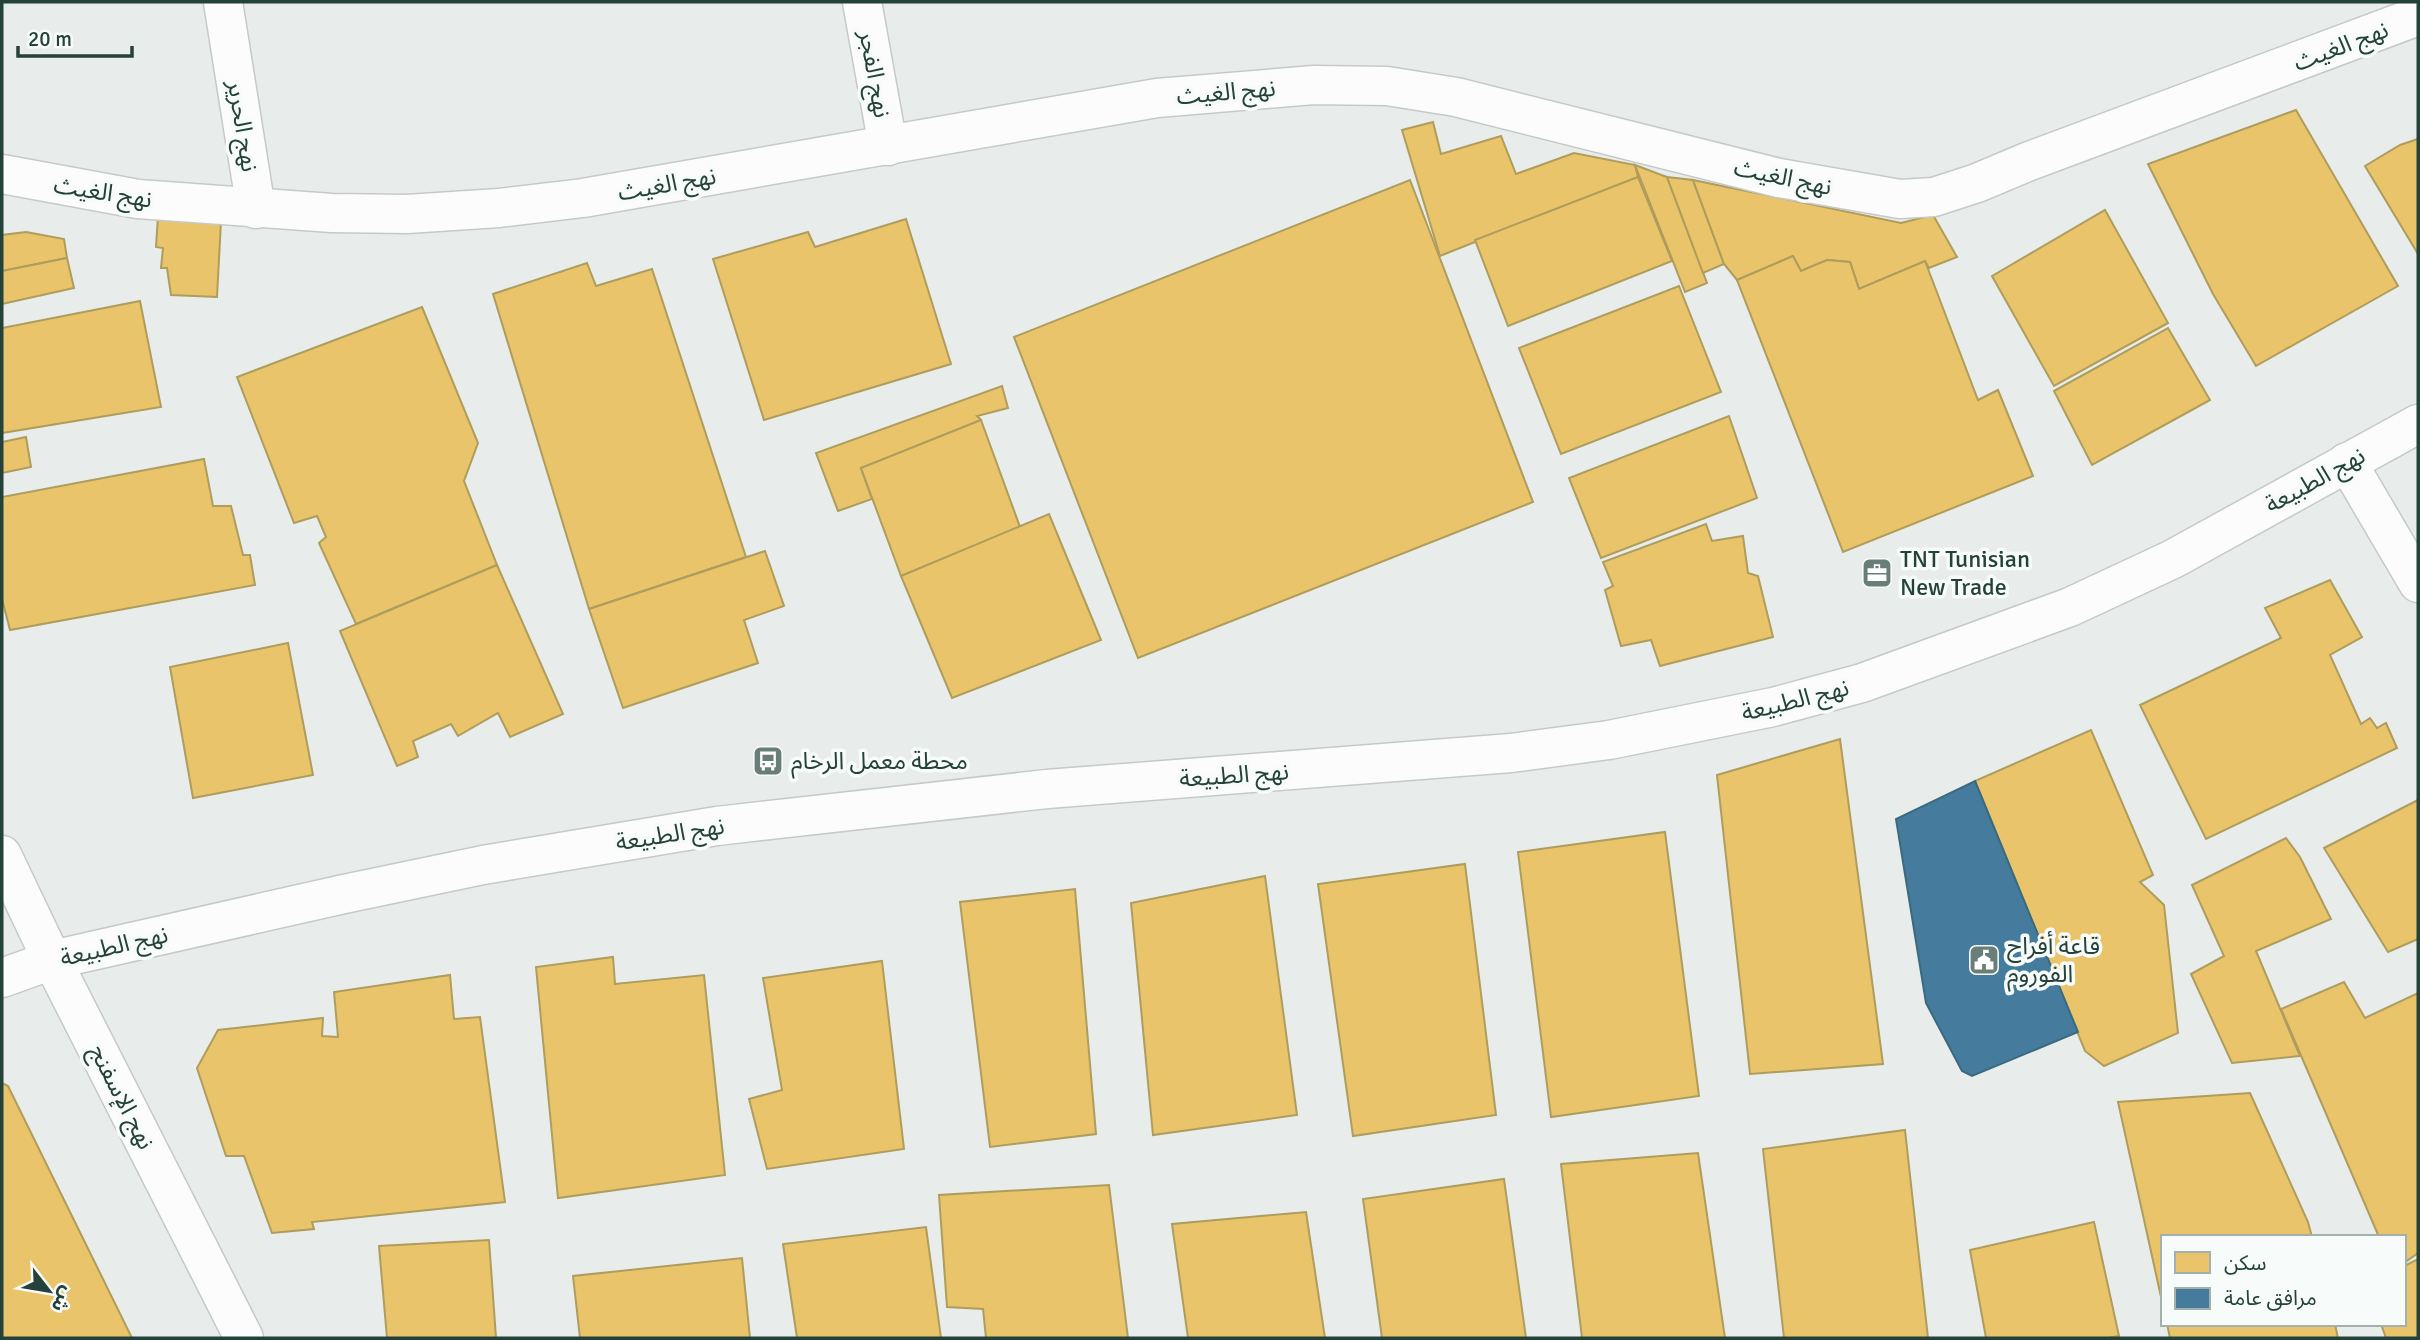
<svg xmlns="http://www.w3.org/2000/svg" width="2420" height="1340" font-family="Signika,'Noto Sans Arabic',sans-serif">
<style>
.homes{fill:#e9c46a;stroke:#ae9d5c;stroke-width:2}
.public{fill:#457b9d;stroke:#3b6a7f;stroke-width:2}
.lines{fill:none;stroke-linecap:round;stroke-linejoin:round}
.minor-casing{stroke:#c5cac8;stroke-width:41}
.tertiary-casing{stroke:#c5cac8;stroke-width:41}
.minor{stroke:#fcfcfc;stroke-width:38}
.tertiary{stroke:#fcfcfc;stroke-width:38}
.labels{text-anchor:middle;dominant-baseline:central;stroke-width:7;stroke-linejoin:round;paint-order:stroke}
.street-label{font-size:24px;fill:#24423a;stroke:#f7fbf9}
.poi-label{font-size:24px;fill:#24423a;stroke:#f7fbf9;text-anchor:start}
</style>
<rect width="100%" height="100%" fill="#e8edeb"/>
<g class="homes">
<path d="M2296,110L2398,286L2256,366L2213,294L2148,164Z"/>
<path d="M1433,122L1441,154L1501,136L1516,174L1574,153L1635,165L1638,177L1440,256L1402,130Z"/>
<path d="M2418,139V254L2365,166L2400,145Z"/>
<path d="M1635,165L1667,177L1707,283L1685,292Z"/>
<path d="M1638,177L1672,261L1508,326L1475,240Z"/>
<path d="M1667,177L1693,180L1724,264L1703,273Z"/>
<path d="M1410,180L1533,502L1138,658L1014,337Z"/>
<path d="M1693,180L1901,223L1933,215L1957,257L1929,268L1925,261L1859,289L1850,262L1827,260L1801,271L1793,256L1737,280L1724,264Z"/>
<path d="M2105,210L2168,323L2054,386L1992,276Z"/>
<path d="M158,216L221,221L217,297L171,295L167,268H161L163,248L156,247Z"/>
<path d="M906,219L951,364L764,420L713,259L808,232L815,247Z"/>
<path d="M26,232L64,239L67,258L2,271V235Z"/>
<path d="M1793,256L1801,271L1827,260L1850,262L1859,289L1925,261L1978,400L1998,390L2033,476L1843,552L1737,280Z"/>
<path d="M67,258L74,288L2,304V271Z"/>
<path d="M587,263L596,286L652,269L746,557L589,609L493,294Z"/>
<path d="M1679,286L1721,392L1561,454L1519,348Z"/>
<path d="M140,301L161,407L2,433V328Z"/>
<path d="M422,307L478,443L464,481L497,565L356,624L319,543L326,537L317,516L294,523L237,377Z"/>
<path d="M2168,328L2210,400L2092,465L2054,391Z"/>
<path d="M1002,386L1008,408L977,416L981,420L861,468L872,499L838,511L816,453Z"/>
<path d="M1729,416L1757,498L1601,558L1569,478Z"/>
<path d="M981,420L1020,527L901,576L861,468Z"/>
<path d="M26,437L31,467L2,473V442Z"/>
<path d="M204,459L213,506H231L243,555H250L255,585L10,630L2,599V497Z"/>
<path d="M1049,514L1101,640L952,698L901,576Z"/>
<path d="M1706,524L1712,541L1743,536L1748,573L1758,576L1773,637L1660,666L1651,640L1621,646L1605,590L1613,586L1603,562Z"/>
<path d="M765,551L784,606L744,620L758,663L623,708L589,609Z"/>
<path d="M497,565L563,714L510,737L498,713L458,736L451,724L413,741L418,757L397,766L340,631Z"/>
<path d="M2330,580L2362,637L2330,655L2361,724L2370,718L2377,728L2386,723L2397,748L2206,839L2140,705L2281,638L2265,608Z"/>
<path d="M288,643L313,775L193,798L170,667Z"/>
<path d="M2091,730L2153,875L2140,882L2164,905L2178,1033L2104,1066L2085,1051L1975,781Z"/>
<path d="M1840,739L1883,1064L1750,1074L1717,775Z"/>
<path d="M2418,800V939L2388,952L2324,848Z"/>
<path d="M1665,832L1699,1096L1551,1117L1518,852Z"/>
<path d="M2286,838L2300,857L2331,919L2256,951L2300,1056L2232,1063L2191,974L2224,956L2192,885Z"/>
<path d="M1465,864L1496,1115L1353,1136L1318,884Z"/>
<path d="M1265,876L1297,1115L1153,1135L1131,903Z"/>
<path d="M1075,889L1096,1134L990,1147L960,902Z"/>
<path d="M613,957L615,984L704,975L725,1175L558,1198L536,967Z"/>
<path d="M882,961L904,1149L767,1169L749,1099L782,1090L763,978Z"/>
<path d="M450,975L454,1019L480,1017L505,1202L312,1222L314,1229L272,1233L244,1156H226L197,1068L218,1030L323,1018L322,1036L338,1037L334,992Z"/>
<path d="M2344,982L2365,1018L2418,993V1253L2404,1263V1237H2379L2281,1009Z"/>
<path d="M2,1083L8,1086L132,1338H2Z"/>
<path d="M2250,1093L2308,1222L2312,1237H2163V1306L2118,1102Z"/>
<path d="M1905,1130L1928,1338H1784L1763,1149Z"/>
<path d="M1698,1153L1725,1338H1582L1561,1164Z"/>
<path d="M1504,1179L1526,1338H1382L1363,1199Z"/>
<path d="M1109,1185L1128,1338H986L983,1309L947,1307L939,1195Z"/>
<path d="M1306,1212L1325,1338H1188L1172,1224Z"/>
<path d="M2094,1222L2119,1336L2108,1338H1986L1970,1250Z"/>
<path d="M926,1227L941,1338H797L783,1244Z"/>
<path d="M489,1240L496,1338H387L379,1246Z"/>
<path d="M742,1258L750,1338H580L573,1276Z"/>
<path d="M2418,1259V1338H2386L2381,1324H2404V1266Z"/>
<path d="M2167,1324H2335L2338,1338H2170Z"/>
</g>
<path class="public" d="M1975,781L2078,1032L1972,1076L1962,1071L1926,1003L1896,819Z"/>
<g class="lines">
<g class="minor-casing">
<g id="minor">
<path d="M223,2L256,209"/>
<path d="M862,2L888,146"/>
<path d="M2,174L138,199L332,213L407,214L499,208L583,198L1157,98L1314,85L1387,86L1456,97L1779,178L1900,199L1934,197L1977,183L2027,162L2418,16"/>
<path d="M2347,462L2418,583"/>
<path d="M2,855L52,960L244,1338"/>
</g>
</g>
<g class="tertiary-casing">
<path id="tertiary" d="M2,978L52,960L344,894L483,865L717,826L1047,789L1511,753L1609,740L1773,707L1862,683L2070,607L2173,559L2418,424"/>
</g>
<use href="#minor" class="minor"/>
<use href="#tertiary" class="tertiary"/>
</g>
<defs>
<g id="office-square" transform="scale(1.575)"><rect x="-9" y="-9" width="18" height="18" rx="4" fill="#697e78" stroke="#f7fbf9"/><path d="M-6-3h4V-5.5h4V-3h4V5H-6ZM-1-4.5V-3h2v-1.5ZM-6 0V1H6V0Z" fill="#fff"/></g>
<g id="bus-square" transform="scale(1.575)"><rect x="-9" y="-9" width="18" height="18" rx="4" fill="#697e78" stroke="#f7fbf9"/><path d="M-5-6H5V4H4V6H2V4H-2V6H-4V4H-5ZM-3.5-4V0h7V-4ZM-3.5 1.2v1.5H-2V1.2ZM2 1.2v1.5H3.5V1.2Z" fill="#fff"/></g>
<g id="civic-square" transform="scale(1.575)"><rect x="-9" y="-9" width="18" height="18" rx="4" fill="#697e78" stroke="#f7fbf9"/><path d="M-.6-6.5H3V-4.5H.6V-3L4-1V1h2V6H-6V1h2V-1L-.6-3ZM-1.2 2.5V6h2.4V2.5Z" fill="#fff"/></g>
</defs>
<g fill-rule="evenodd">
<use href="#office-square" x="1877" y="573"/>
<use href="#bus-square" x="768" y="761"/>
<use href="#civic-square" x="1984" y="960"/>
</g>
<g class="labels">
<g class="street-label">
<text transform="translate(2341 46) rotate(-21)">نهج الغيث</text>
<text transform="translate(875 74) rotate(80)">نهج الفجر</text>
<text transform="translate(1226 92) rotate(-5)">نهج الغيث</text>
<text transform="translate(243 126) rotate(81)">نهج الحرير</text>
<text transform="translate(1783 177) rotate(12)">نهج الغيث</text>
<text transform="translate(667 184) rotate(-10)">نهج الغيث</text>
<text transform="translate(103 192) rotate(9)">نهج الغيث</text>
<text transform="translate(2315 480) rotate(-29)">نهج الطبيعة</text>
<text transform="translate(1795 700) rotate(-14)">نهج الطبيعة</text>
<text transform="translate(1234 775) rotate(-4)">نهج الطبيعة</text>
<text transform="translate(670 834) rotate(-9)">نهج الطبيعة</text>
<text transform="translate(114 946) rotate(-13)">نهج الطبيعة</text>
<text transform="translate(122 1097) rotate(63)">نهج الإسفنج</text>
</g>
<g class="poi-label">
<text x="1900" y="559">TNT Tunisian<tspan x="1900" dy="28">New Trade</tspan></text>
<text x="791" y="761">محطة معمل الرخام</text>
<text x="2007" y="946">قاعة أفراح<tspan x="2007" dy="28">الفوروم</tspan></text>
</g>
</g>
<rect width="2420" height="1340" fill="none" stroke="#24423a" stroke-width="7"/>
<rect x="2161" y="1235" width="245" height="91" fill="#f7fbf9" stroke="#a3b1ad" stroke-width="2"/>
<rect x="2175" y="1252" width="35" height="21" fill="#e9c46a" stroke="#a3b1ad" stroke-width="2"/>
<text x="2224" y="1270" font-size="21" fill="#24423a">سكن</text>
<rect x="2175" y="1288" width="35" height="21" fill="#457b9d" stroke="#a3b1ad" stroke-width="2"/>
<text x="2224" y="1305" font-size="21" fill="#24423a">مرافق عامة</text>
<g transform="translate(49 1291) rotate(121)" stroke="#f7fbf9" stroke-width="5" paint-order="stroke">
<path d="M0-5L12 26L0 18L-12 26Z" fill="#24423a"/>
<text y="-10" font-size="19" font-weight="bold" text-anchor="middle" fill="#24423a">ش</text>
</g>
<path d="M18 46v10h114v-10" fill="none" stroke="#24423a" stroke-width="3.5"/>
<text x="28" y="46" font-size="21" fill="#24423a" stroke="#f7fbf9" stroke-width="5" paint-order="stroke">20 m</text>
</svg>
